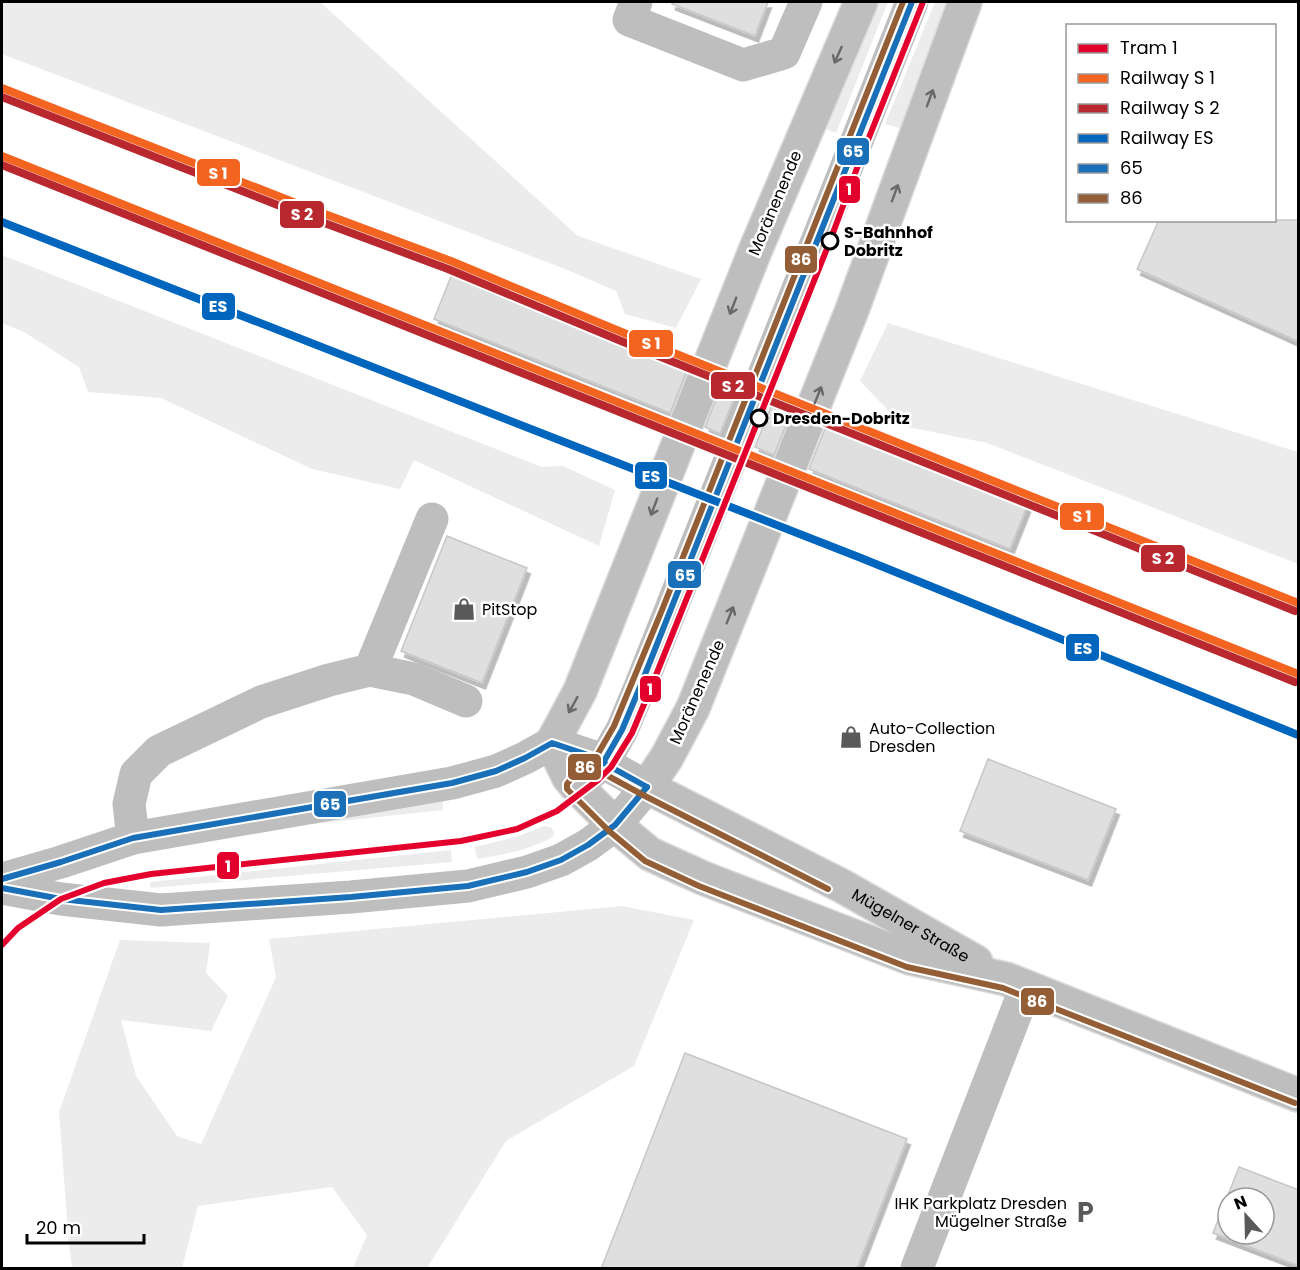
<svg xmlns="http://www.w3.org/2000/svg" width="1300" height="1270" font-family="Poppins,sans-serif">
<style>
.green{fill:#ececec}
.building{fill:#dfdfdf;stroke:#c7c7c7;stroke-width:1.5;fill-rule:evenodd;filter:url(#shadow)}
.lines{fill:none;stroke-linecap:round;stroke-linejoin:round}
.major-casing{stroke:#dbdbdb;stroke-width:36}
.minor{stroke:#bebebe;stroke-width:33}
.major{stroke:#bebebe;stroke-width:33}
.bus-1-casing{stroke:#fff;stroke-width:10}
.bus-2-casing{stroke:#fff;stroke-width:10}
.bus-1{stroke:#1a70b8;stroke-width:6}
.bus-2{stroke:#935e36;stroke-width:6}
.rail-1-casing{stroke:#fff;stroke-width:12}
.rail-2-casing{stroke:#fff;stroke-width:12}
.rail-3-casing{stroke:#fff;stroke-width:12}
.rail-1{stroke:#f36421;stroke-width:8}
.rail-2{stroke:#b8282e;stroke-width:8}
.rail-3{stroke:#0065bd;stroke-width:8}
.tram-1-casing{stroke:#fff;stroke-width:10}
.tram-1{stroke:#e4002c;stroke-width:6}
.oneway{stroke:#686868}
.stop-dot{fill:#fff;stroke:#000;stroke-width:3}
.labels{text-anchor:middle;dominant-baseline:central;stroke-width:5;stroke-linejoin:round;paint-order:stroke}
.street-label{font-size:16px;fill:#000;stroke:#fff}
.stop-label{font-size:16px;font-weight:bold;fill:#000;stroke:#fff;text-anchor:start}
.poi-label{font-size:16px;fill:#000;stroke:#fff;text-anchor:start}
.line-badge{stroke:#fff;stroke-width:2}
.badge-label{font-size:16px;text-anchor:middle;font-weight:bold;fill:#fff}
</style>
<defs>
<filter id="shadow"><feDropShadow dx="3.5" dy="6" stdDeviation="0" flood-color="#0004"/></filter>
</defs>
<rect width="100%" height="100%" fill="#fff"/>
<g class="green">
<path d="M2,2H320L578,236L701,279L676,328L625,314L616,291L565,269L2,54Z"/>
<path d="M875,2H888L836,133L821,127Z"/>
<path d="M935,2H953L907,130L885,124Z"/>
<path d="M2,255L542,467L563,466L615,490L599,546L414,460L400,489L312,469L161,398L88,392L79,367L24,332L2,323Z"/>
<path d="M888,323L1298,452V564L987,443L903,426L860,381Z"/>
<path d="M443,798V810L295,826Z"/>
<path d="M544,826L551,827L554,832L553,837C526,851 506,854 477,859L475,847L519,836Z"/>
<path d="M451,850L452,862L151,888L150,882Z"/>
<path d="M622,906L694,920L634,1066L506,1141L427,1268H353L367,1235L332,1187L198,1206L182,1268H72L69,1245L59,1112L120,940L210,943L206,973L228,996L211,1031L121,1020L136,1076L177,1136L201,1144L276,977L269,939Z"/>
</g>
<g class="building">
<path d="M672,2H768L755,36L672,4Z"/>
<path d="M1159,220H1299V342L1137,269Z"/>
<path d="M452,274L688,368L670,413L434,319Z"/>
<path d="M723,382L738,388L720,434L705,427Z"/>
<path d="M773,402L792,410L774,455L755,447Z"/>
<path d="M827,424L1028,504L1010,549L809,469Z"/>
<path d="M447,536L527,568L482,683L401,651Z"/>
<path d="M988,759L1116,809L1088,880L960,831Z"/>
<path d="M685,1053L907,1139L857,1269H601Z"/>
<path d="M1239,1167L1299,1190V1266L1213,1233ZM1228,1198H1264V1234H1228Z"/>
</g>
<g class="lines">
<g class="major-casing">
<g id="major">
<path d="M861,2L755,251L580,691L552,743L569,778L576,786L615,825L650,854L703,878L910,958L1006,979L1298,1095"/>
<path id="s1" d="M965,2L852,310L693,708L667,757L647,787L842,886L976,962"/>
</g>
</g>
<g class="minor">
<path d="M636,2L629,20L743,65L784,53L806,2"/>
<path d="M370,670L414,679L466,701"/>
<path d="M586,777L603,763L622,730L640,687L912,2"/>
<path d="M133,838L129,804L136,774L159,751L261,702L329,680L370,670L432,519"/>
<path d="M2,879L61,862L133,838L452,783L496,771L525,758L552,743L591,756L647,787L615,825L588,845L561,860L527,872L468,886L351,897L161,910L61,899L2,888"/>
<path d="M917,1268L1026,987"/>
</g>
<use href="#major" class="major"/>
<g class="bus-1-casing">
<g id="bus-1">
<path d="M603,763L622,730L640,687L912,2"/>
<path d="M2,879L61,862L133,838L452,783L496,771L525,758L552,743L591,756L647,787"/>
<path d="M2,888L61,899L161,910L351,897L468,886L527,872L561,860L588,845L615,825L647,787"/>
</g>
</g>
<g class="bus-2-casing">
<g id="bus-2">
<path d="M903,2L662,610L614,726L596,757L570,780L567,784V789L609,831L645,861L699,886L907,967L1003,988L1295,1103"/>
<path d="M599,771L643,795L828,889"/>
</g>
</g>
<use href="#bus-1" class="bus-1"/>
<use href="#bus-2" class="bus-2"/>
<g class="rail-1-casing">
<g id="rail-1">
<path d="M2,88L306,207L451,261L624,333L1298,603"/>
<path d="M2,156L1298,674"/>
</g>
</g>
<g class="rail-2-casing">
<g id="rail-2">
<path d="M2,97L303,215L448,269L621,341L1295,611"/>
<path d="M2,165L1295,682"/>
</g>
</g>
<g class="rail-3-casing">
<path id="rail-3" d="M2,222L861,558L1298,735"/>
</g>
<use href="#rail-1" class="rail-1"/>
<use href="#rail-2" class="rail-2"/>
<use href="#rail-3" class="rail-3"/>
<g class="tram-1-casing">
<path id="tram-1" d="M2,945L18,928L61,899L104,883L151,874L461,841L517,829L557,811L598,780L611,767L632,733L650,690L830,241L860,160L923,2"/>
</g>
<use href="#tram-1" class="tram-1"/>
</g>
<defs><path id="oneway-shaft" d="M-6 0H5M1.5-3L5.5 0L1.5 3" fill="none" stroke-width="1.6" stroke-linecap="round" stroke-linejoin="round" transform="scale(1.5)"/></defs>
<g class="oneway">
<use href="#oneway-shaft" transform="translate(838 55) rotate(114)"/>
<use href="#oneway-shaft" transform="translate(930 98) rotate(-70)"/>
<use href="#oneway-shaft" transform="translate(895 193) rotate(-70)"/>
<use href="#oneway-shaft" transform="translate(733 306) rotate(111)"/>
<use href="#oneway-shaft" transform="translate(818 395) rotate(-68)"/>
<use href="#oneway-shaft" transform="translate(654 507) rotate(111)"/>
<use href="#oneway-shaft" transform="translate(730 615) rotate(-68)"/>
<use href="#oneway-shaft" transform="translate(573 705) rotate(119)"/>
</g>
<defs>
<g id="shop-bare" transform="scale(1.8)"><path d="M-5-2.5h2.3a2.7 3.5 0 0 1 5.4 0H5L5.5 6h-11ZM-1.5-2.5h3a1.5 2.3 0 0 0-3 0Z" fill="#595959" stroke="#fff" stroke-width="2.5" paint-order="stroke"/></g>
<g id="parking-bare" transform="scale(1.8)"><path d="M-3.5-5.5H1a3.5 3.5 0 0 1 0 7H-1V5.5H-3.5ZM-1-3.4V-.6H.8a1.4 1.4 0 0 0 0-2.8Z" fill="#595959" stroke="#fff" stroke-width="2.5" paint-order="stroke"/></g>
</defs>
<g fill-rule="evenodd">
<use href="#shop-bare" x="464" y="609"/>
<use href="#shop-bare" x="851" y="737"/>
<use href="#parking-bare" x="1085" y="1212"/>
</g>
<g class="stop-dot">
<circle cx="830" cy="241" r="8"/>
<circle cx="759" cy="418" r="8"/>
</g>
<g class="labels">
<g class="street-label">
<text transform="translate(775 203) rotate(-67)">Moränenende</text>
<text transform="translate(697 692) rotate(-66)">Moränenende</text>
<text stroke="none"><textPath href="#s1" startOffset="1146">Mügelner Straße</textPath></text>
</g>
<g class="stop-label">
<text x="844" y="232">S-Bahnhof<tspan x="844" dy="18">Dobritz</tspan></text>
<text x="773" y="418">Dresden-Dobritz</text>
</g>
<g class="poi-label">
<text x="482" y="609">PitStop</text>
<text x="869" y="728">Auto-Collection<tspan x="869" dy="18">Dresden</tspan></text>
<text x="1067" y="1203" text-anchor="end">IHK Parkplatz Dresden<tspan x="1067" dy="18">Mügelner Straße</tspan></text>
</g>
</g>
<g class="line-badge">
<rect x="836" y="137" width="34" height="29" rx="6" fill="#1a70b8"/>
<rect x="196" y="158" width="45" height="29" rx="6" fill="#f36421"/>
<rect x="838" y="175" width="23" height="29" rx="6" fill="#e4002c"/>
<rect x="279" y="200" width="46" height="29" rx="6" fill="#b8282e"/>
<rect x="784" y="245" width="34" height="29" rx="6" fill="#935e36"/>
<rect x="201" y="292" width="35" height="29" rx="6" fill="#0065bd"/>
<rect x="628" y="329" width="46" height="29" rx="6" fill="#f36421"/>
<rect x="710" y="371" width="46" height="29" rx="6" fill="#b8282e"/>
<rect x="634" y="461" width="34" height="29" rx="6" fill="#0065bd"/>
<rect x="1059" y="502" width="46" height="29" rx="6" fill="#f36421"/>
<rect x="1140" y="544" width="46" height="29" rx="6" fill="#b8282e"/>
<rect x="667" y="560" width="35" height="29" rx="6" fill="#1a70b8"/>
<rect x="1065" y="633" width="35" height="29" rx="6" fill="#0065bd"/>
<rect x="639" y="675" width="23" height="28" rx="6" fill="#e4002c"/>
<rect x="567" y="753" width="35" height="28" rx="6" fill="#935e36"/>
<rect x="313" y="790" width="34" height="28" rx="6" fill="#1a70b8"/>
<rect x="216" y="851" width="24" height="29" rx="6" fill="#e4002c"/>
<rect x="1020" y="987" width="35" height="29" rx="6" fill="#935e36"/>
</g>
<g class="badge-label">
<text x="853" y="157">65</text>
<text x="218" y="179">S 1</text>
<text x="849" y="195">1</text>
<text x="302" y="220">S 2</text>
<text x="801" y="265">86</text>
<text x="218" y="312">ES</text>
<text x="651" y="349">S 1</text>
<text x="733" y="392">S 2</text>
<text x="651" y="482">ES</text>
<text x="1082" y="522">S 1</text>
<text x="1163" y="564">S 2</text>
<text x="685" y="581">65</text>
<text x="1083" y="654">ES</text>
<text x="650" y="695">1</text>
<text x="585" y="773">86</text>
<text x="330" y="810">65</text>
<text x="228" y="872">1</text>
<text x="1037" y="1007">86</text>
</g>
<rect width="1300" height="1270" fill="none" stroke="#000000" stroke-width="6"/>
<rect x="1066" y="24" width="210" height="198" fill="#ffffff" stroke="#999999" stroke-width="1.5"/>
<rect x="1078" y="44" width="30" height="9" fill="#e4002c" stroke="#999999" stroke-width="1.5"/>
<text x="1120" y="54" font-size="18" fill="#000000">Tram 1</text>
<rect x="1078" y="74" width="30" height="9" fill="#f36421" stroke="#999999" stroke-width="1.5"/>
<text x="1120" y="84" font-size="18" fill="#000000">Railway S 1</text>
<rect x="1078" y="104" width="30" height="9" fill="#b8282e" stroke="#999999" stroke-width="1.5"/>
<text x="1120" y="114" font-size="18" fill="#000000">Railway S 2</text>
<rect x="1078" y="134" width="30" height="9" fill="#0065bd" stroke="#999999" stroke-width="1.5"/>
<text x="1120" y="144" font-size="18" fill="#000000">Railway ES</text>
<rect x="1078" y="164" width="30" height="9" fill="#1a70b8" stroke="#999999" stroke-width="1.5"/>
<text x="1120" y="174" font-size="18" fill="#000000">65</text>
<rect x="1078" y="194" width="30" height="9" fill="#935e36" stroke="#999999" stroke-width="1.5"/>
<text x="1120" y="204" font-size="18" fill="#000000">86</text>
<g transform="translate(1246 1216) rotate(338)"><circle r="28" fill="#ffffff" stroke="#999999" stroke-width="1.5"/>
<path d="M0-4.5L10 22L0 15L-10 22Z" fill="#595959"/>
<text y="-9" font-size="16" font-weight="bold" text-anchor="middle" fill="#000000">N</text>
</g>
<path d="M27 1234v9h117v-9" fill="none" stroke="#000000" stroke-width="3"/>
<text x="36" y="1234" font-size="18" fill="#000000" stroke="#ffffff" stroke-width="4.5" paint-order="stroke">20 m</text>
</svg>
